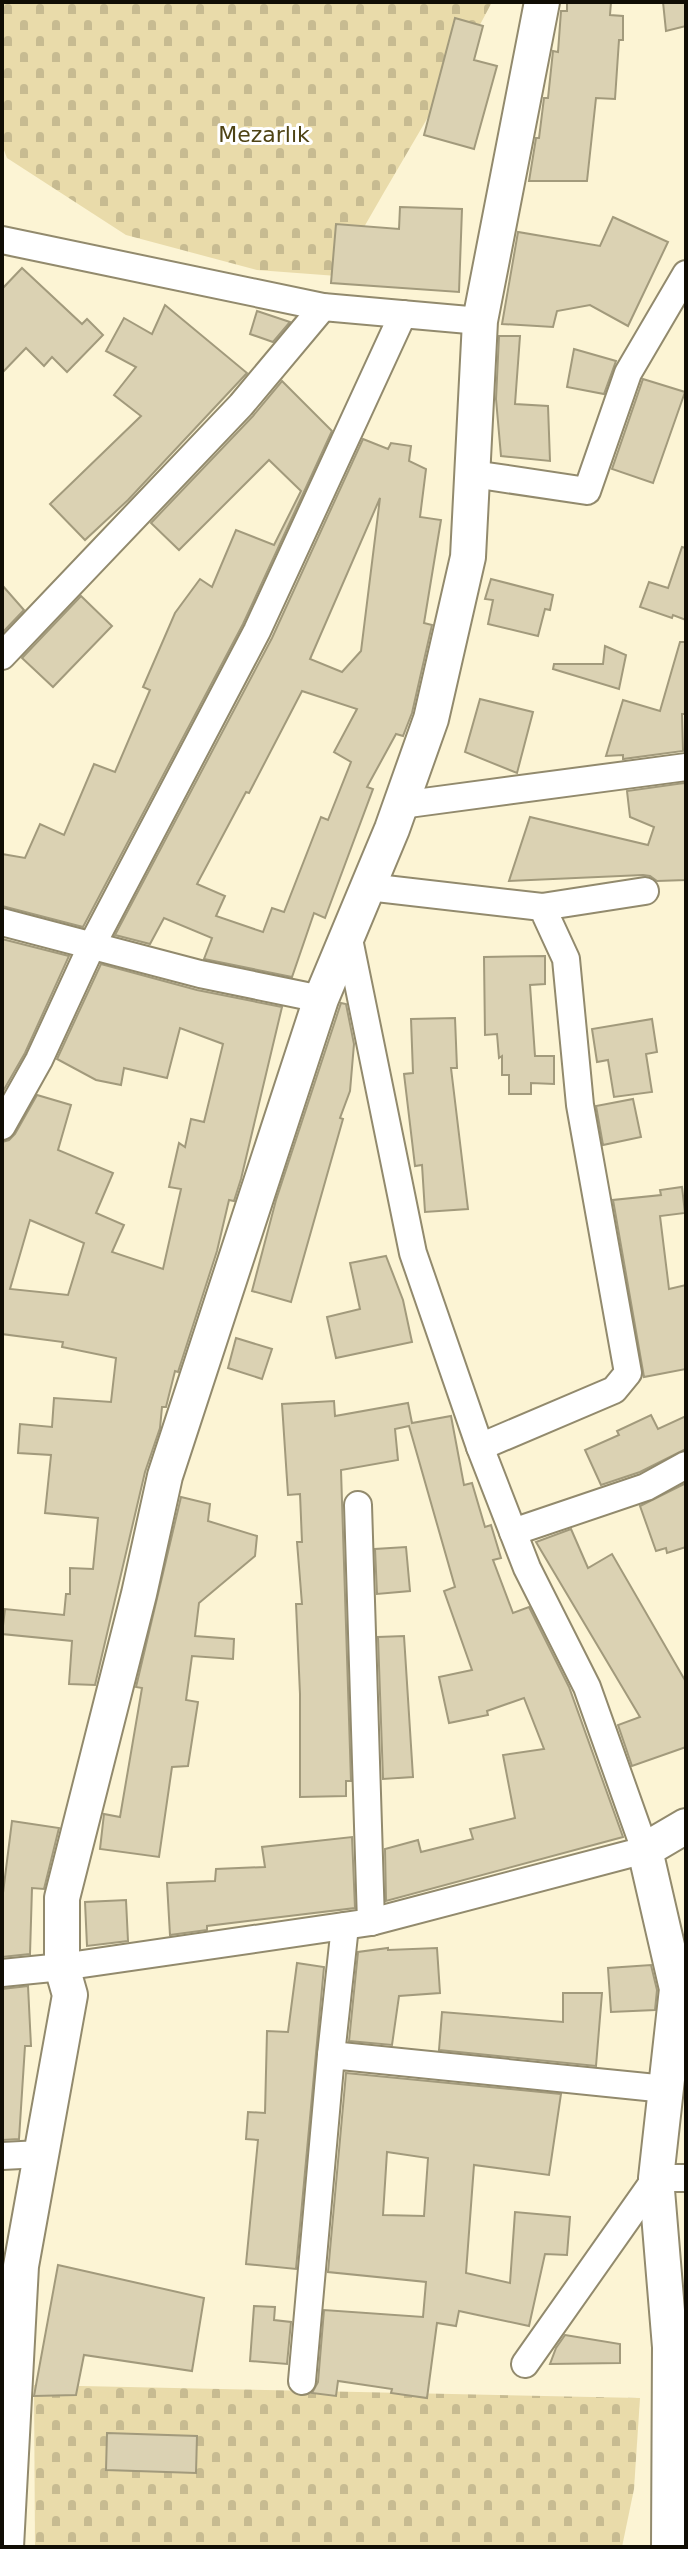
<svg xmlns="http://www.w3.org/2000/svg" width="688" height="2549" font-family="'DejaVu Sans',sans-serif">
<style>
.cemetery{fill:url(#cemetery-stones)}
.building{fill:#dbd2b3;stroke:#a29a7c;stroke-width:2;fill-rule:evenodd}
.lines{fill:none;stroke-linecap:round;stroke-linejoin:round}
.minor-casing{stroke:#928a6d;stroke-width:30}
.tertiary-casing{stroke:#928a6d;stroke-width:38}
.minor{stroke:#fff;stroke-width:26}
.tertiary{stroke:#fff;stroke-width:34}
.labels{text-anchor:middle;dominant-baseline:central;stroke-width:6;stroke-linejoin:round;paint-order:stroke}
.park-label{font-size:22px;fill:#4e4314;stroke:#fff}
</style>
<defs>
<pattern id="cemetery-stones" width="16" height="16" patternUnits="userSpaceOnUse" patternTransform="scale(2)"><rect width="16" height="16" fill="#e9dbaa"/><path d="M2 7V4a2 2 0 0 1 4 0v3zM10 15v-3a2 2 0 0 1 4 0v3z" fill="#c7bb91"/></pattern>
</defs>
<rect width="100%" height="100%" fill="#fcf4d4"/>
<g class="cemetery">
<path d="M4,2H492C444,95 387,183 337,276L257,270L126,235L7,158L2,145Z"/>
<path d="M34,2385L640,2398L634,2489L622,2547H35Z"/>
</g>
<g class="building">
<path d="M567,2H611L610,15L623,16V40H619L615,99L596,98L587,181H529L536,138H539L544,98H548L553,51L558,52L561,11H567Z"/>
<path d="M663,2H686V26L666,31Z"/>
<path d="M455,18L483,26L474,60L497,66L474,149L424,135Z"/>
<path d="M400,207L462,209L459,292L331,283L336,224L399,229Z"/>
<path d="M613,217L668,242L628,326L590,305L557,311L553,327L502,324L518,232L600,246Z"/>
<path d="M22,268L82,324L87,319L103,335L67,372L52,357L44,366L26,348L2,373V289Z"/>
<path d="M165,305L247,373L128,500L85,540L50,504L141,416L114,395L136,367L106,351L124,318L152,334Z"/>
<path d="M257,311L290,322L273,342L250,334Z"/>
<path d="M499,336H520L515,404L548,406L550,461L501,456L496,399Z"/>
<path d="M574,349L616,361L604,394L567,387Z"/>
<path d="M643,379L685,392L653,483L612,469Z"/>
<path d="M282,381L332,431L243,624L83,927L2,906V854L25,858L40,824L64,835L94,764L115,772L150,690L143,687L175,613L200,579L212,587L236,530L274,545L301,491L269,460L179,550L151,523L253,416Z"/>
<path d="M363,439L388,449L391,443L411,446L409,461L426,469L420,517L441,520L424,623L432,625L412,713L403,736L396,734L367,787L373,789L325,918L314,913L292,977L204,959L212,938L164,918L150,944L115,935L272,638ZM380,498L361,651L342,672L310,659ZM302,691L357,709L334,752L351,762L328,820L321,817L284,912L272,908L263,932L216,916L225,896L197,884L246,792L249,793Z"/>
<path d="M682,547L686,548V620L673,615L672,618L640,607L649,582L668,588Z"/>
<path d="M491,579L553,595L550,610L545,609L538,636L488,624L493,600L485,599Z"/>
<path d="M2,585L24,610L2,633Z"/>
<path d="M81,596L112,626L53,687L22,658Z"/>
<path d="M680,642H686V714H682L683,751L623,759V755L606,756L623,700L660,711Z"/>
<path d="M605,646L626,655L619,689L553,669L554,664H603Z"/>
<path d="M480,699L533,712L517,773L465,752Z"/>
<path d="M684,783L686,784V880L657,881L650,876L643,875L509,881L530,817L648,845L654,827L630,817L627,791Z"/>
<path d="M2,939L69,956L25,1053L2,1093Z"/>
<path d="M545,956V984L530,985L535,1056H554V1084L531,1083V1094H509V1075H502V1056L499,1058L497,1034L485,1035L484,957Z"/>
<path d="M101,964L197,990L282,1007L241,1179L234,1201L229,1200L217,1251L178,1372L175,1371L166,1407H162L160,1428L145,1472L95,1685L69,1684L72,1641L2,1634L5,1609L64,1615L66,1594H70V1568L93,1569L98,1518L45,1513L51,1455L18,1453L20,1424L52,1427L54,1398L111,1402L116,1358L62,1347L63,1342L2,1334V1142L9,1140L15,1134L37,1095L71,1105L58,1150L113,1173L96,1213L124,1225L112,1252L163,1269L181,1189L169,1187L179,1143L185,1147L191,1119L204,1122L223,1044L180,1028L167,1078L124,1068L121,1085L96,1080L57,1059ZM30,1220L84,1243L68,1295L10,1289Z"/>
<path d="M341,1003L346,1004L354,1044L350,1091L340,1118L343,1119L331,1161L291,1302L252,1291L276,1200Z"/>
<path d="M455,1018L457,1068H451L468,1209L425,1212L422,1165L415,1166L404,1074L413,1073L411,1019Z"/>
<path d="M652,1019L657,1052L646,1054L652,1092L614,1097L608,1060L597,1062L592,1029Z"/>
<path d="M633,1099L641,1137L603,1145L596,1106Z"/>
<path d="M682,1187L685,1213L660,1216L669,1289L686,1285V1369L644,1377L613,1200L661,1195L660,1190Z"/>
<path d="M386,1256L403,1300L412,1342L336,1358L327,1317L360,1309L350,1263Z"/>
<path d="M236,1338L272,1349L262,1379L228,1368Z"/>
<path d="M334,1401L335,1416L408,1403L412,1423L451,1416L464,1485L472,1483L485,1527L491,1525L501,1558L493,1560L513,1613L529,1607L569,1687L623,1837L386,1901L385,1849L418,1840L421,1852L473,1839L470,1829L515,1818L503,1755L544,1749L524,1698L487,1711L488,1715L449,1723L439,1677L472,1670L444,1591L455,1587L409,1426L395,1429L398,1460L341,1470L351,1781H346V1796L300,1797V1694L296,1604H302L297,1542H302L300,1494L288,1495L282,1404Z"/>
<path d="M651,1415L658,1429L686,1416V1449L640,1472L601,1485L585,1450L619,1435L617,1431Z"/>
<path d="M686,1483V1547L667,1553L666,1548L656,1551L640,1506Z"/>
<path d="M181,1497L210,1504L208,1521L257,1536L255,1556L199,1603L195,1636L234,1639L233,1659L192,1656L186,1700L198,1702L188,1766L172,1767L159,1857L100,1849L104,1814L120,1817L142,1688L136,1687Z"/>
<path d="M571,1529L588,1568L612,1554L686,1682V1747L632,1766L618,1725L640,1717L536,1542Z"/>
<path d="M406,1547L410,1591L377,1594L375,1549Z"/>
<path d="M404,1636L413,1777L383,1779L378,1637Z"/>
<path d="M12,1821L59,1828L44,1889L32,1888L30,1954L2,1957V1901Z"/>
<path d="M352,1837L355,1908L207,1926V1930L170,1935L167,1883L215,1881L216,1869L265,1867L262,1847Z"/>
<path d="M126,1900L128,1941L87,1946L85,1902Z"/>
<path d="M388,1948V1950L437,1948L440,1993L399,1996L392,2045L349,2041L358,1952Z"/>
<path d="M297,1963L324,1967L296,2269L246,2264L258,2140L246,2139L248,2112L265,2113L267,2031L288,2032Z"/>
<path d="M651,1965L657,1990L655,2010L611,2012L608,1968Z"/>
<path d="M28,1986L31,2046H25L19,2139L2,2140V1989Z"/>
<path d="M563,1993H602L596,2066L439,2050L442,2012L563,2022Z"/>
<path d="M346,2073L561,2094L549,2175L474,2165L466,2273L510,2283L515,2212L570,2217L567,2255L545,2254L529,2326L459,2311L456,2326L437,2323L427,2398L391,2393L392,2389L338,2381L336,2396L312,2393L318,2382L324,2310L423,2317L426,2282L328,2272ZM387,2152L428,2158L424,2216L383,2215Z"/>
<path d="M58,2265L204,2298L192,2371L84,2355L76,2395L34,2396Z"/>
<path d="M254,2306L275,2307L274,2320L291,2322L287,2364L250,2361Z"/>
<path d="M565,2335L620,2344V2363L550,2364L556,2348Z"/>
<path d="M107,2433L197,2436L196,2473L106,2470Z"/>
</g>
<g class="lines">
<g class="minor-casing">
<g id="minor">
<path d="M2,240L323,307L480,321"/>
<path d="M473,474L587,491L628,373L686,274"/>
<path d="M2,656L241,405L323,307"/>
<path d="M401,805L686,767"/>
<path d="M542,907L645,891"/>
<path d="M2,922L200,974L321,999"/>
<path d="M348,934L413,1253L480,1447"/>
<path d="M2,1126L39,1060L92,945L257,631L403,314"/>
<path d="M358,1505L371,1922"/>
<path d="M513,1532L646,1487L686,1465"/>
<path d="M2,1973L62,1967L371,1922L645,1850L587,1687L527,1568L480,1447L614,1390L628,1373L580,1105L566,959L542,907L368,887"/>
<path d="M331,2055L345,1926"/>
<path d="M2,2156L41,2154"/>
<path d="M525,2364L656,2178H686"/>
<path d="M302,2381L331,2055L666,2089"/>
</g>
</g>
<g class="tertiary-casing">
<g id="tertiary">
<path d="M6,2547L21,2266L70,1995L62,1967V1898L139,1594L165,1476L321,999L392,829L431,719L468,557L480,321L542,2"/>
<path d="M669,2547L670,2347L656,2178L677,1989L645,1850L686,1826"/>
</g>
</g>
<use href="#minor" class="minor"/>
<use href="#tertiary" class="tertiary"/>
</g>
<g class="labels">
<g class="park-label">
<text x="264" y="134">Mezarlık</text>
</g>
</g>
<rect width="688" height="2549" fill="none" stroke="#100d04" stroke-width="8"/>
</svg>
